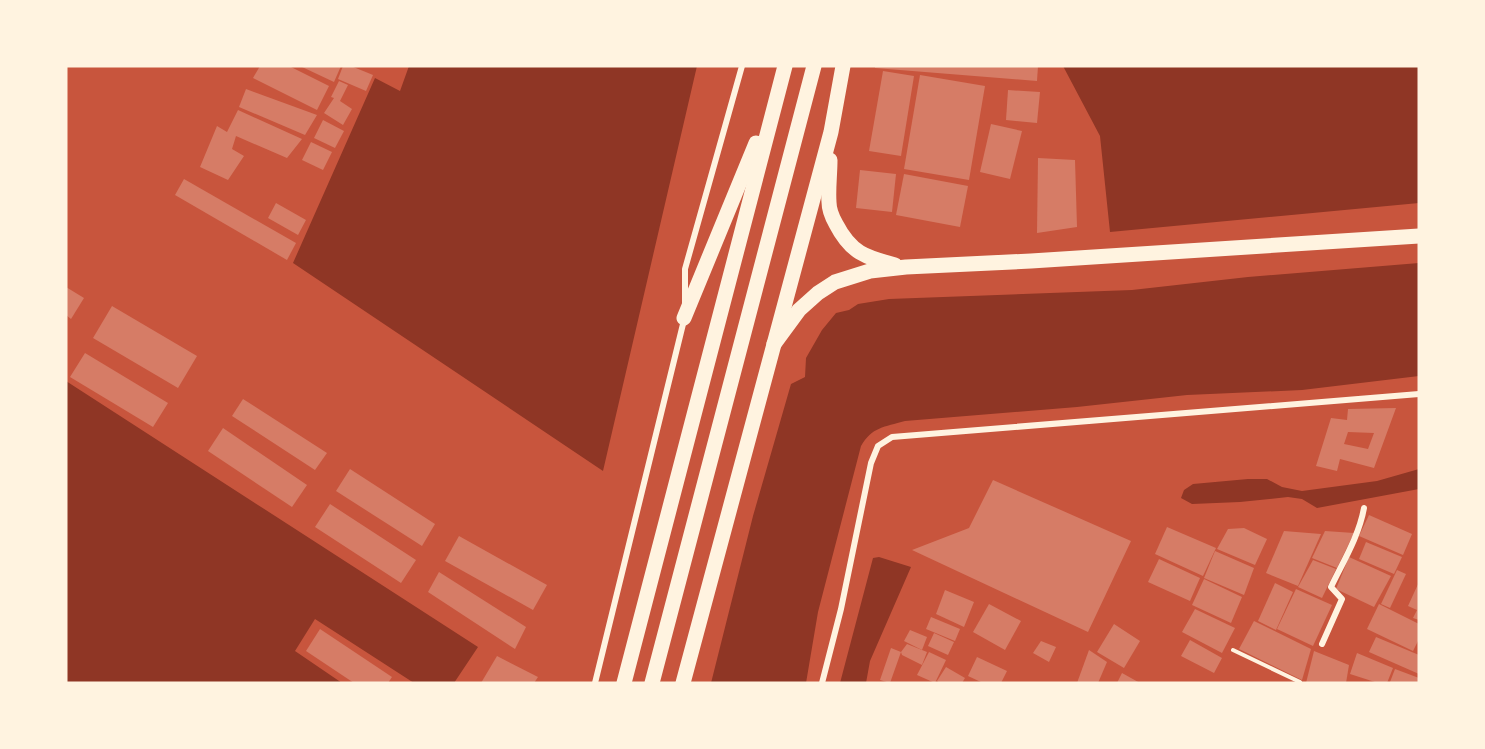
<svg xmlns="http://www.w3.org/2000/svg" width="1485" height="749" font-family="'Space Grotesk',sans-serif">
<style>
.water{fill:#8f3625}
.building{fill:#d67c66;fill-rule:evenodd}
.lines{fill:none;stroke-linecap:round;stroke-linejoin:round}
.path{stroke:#fff3e0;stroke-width:4}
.minor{stroke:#fff3e0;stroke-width:6}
.primary{stroke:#fff3e0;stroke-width:15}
</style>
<rect width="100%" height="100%" fill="#c8553d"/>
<g class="water">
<path d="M409,66H697L603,471L293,263L375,78L400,91Z"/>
<path d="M1063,66H1419V203L1110,232L1100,136Z"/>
<path d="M1419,263V376L1302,390L1187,395L1077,407L905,421C884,427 872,427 861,446L818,612L806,683H711L753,516L791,384L805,377L806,358L822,330L836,313L849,310L858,304L889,299L1132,290L1248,277Z"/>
<path d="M66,381L478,647L454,683H414L315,619L295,651L342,683H66Z"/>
<path d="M1419,469V489L1317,508L1302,499L1288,497L1240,502L1192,504L1181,498L1184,490L1193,484L1248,479H1267L1282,487L1302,491L1377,481Z"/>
<path d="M879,557L911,567L870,661L866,683H840L873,558Z"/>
</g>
<g class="building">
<path d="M260,66H289L329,86L317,110L253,78Z"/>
<path d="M300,66H341L334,82Z"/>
<path d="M343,66H351L373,75L366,91L338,79Z"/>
<path d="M875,66H1038L1037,81L875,68Z"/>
<path d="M883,71L914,76L901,156L869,151Z"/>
<path d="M920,75L985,86L969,180L904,169Z"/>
<path d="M339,81L348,85L340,101L352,109L343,125L324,113L334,98L331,97Z"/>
<path d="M246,89L317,115L305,135L239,107Z"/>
<path d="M1008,90L1040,92L1037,123L1006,120Z"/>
<path d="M238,110L302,139L287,158L236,136L232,149L244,156L228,180L200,167L217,126L227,132Z"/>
<path d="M323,120L344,131L335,148L314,138Z"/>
<path d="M991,124L1022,131L1010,179L980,172Z"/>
<path d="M311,142L332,152L323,170L302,160Z"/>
<path d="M1038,158L1075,160L1077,227L1037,233Z"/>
<path d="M860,170L896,174L892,212L856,208Z"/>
<path d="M904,174L968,186L960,227L896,215Z"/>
<path d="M184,179L296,243L287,260L175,195Z"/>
<path d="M276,203L306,220L298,235L268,218Z"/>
<path d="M66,287L84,298L71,319L66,315Z"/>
<path d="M112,306L197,356L178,388L93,338Z"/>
<path d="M85,353L168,403L153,427L70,377Z"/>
<path d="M243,399L327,453L315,470L232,416Z"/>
<path d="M1396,408L1374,468L1340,459L1337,471L1316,466L1331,418L1347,420L1348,409ZM1348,432L1374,433L1368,449L1344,444Z"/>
<path d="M223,428L307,485L292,507L208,451Z"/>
<path d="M350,469L435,524L422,546L336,491Z"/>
<path d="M993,480L1131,541L1088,632L912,550L969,528Z"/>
<path d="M330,504L416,560L401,583L315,527Z"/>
<path d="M1369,515L1412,534L1403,555L1359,536Z"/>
<path d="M1167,527L1216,548L1203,576L1155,554Z"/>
<path d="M1244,528L1267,539L1255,565L1217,549L1228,529Z"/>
<path d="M1284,531L1321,534L1298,586L1266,573Z"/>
<path d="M1325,531L1354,533L1337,568L1312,558Z"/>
<path d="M459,536L547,585L533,610L445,561Z"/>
<path d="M1366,542L1402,557L1394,574L1359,559Z"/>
<path d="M1215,551L1254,568L1244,595L1204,578Z"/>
<path d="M1349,557L1391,576L1374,607L1336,589Z"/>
<path d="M1159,559L1200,578L1190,601L1148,582Z"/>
<path d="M1313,560L1336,569L1322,598L1298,587Z"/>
<path d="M1397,570L1406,574L1390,608L1381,604Z"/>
<path d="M439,572L526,627L515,649L428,592Z"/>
<path d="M1204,579L1242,597L1231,623L1192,605Z"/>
<path d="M1419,582V620L1413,618L1417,610L1408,606Z"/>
<path d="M1275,583L1293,592L1276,630L1258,621Z"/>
<path d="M1296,589L1332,605L1313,646L1277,629Z"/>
<path d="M945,590L974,602L964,627L936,614Z"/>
<path d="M989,604L1021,621L1005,650L973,632Z"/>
<path d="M1379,604L1419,624V639L1413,651L1367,629Z"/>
<path d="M1195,609L1235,628L1222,653L1182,632Z"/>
<path d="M931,617L960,629L955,641L926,629Z"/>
<path d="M1254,621L1311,649L1302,680L1239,649Z"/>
<path d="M1114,624L1140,641L1124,668L1097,652Z"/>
<path d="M320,629L392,677L388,683H354L306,651Z"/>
<path d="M910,630L927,637L922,650L904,641Z"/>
<path d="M934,633L954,642L948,655L928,646Z"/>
<path d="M1376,637L1419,655V674L1369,652Z"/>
<path d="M1190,640L1222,658L1214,673L1181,656Z"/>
<path d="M1041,641L1056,647L1049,662L1033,653Z"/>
<path d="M907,644L927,652L922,665L902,655L901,652L890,683L880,680L891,648L901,652Z"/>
<path d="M1089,650L1107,662L1098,683H1077Z"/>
<path d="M1314,651L1349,665L1346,683H1306Z"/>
<path d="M929,652L946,660L935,683L917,675Z"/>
<path d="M1357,653L1393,668L1387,683H1378L1350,674Z"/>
<path d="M497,656L538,677L534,683H481Z"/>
<path d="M977,657L1007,671L1001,683H983L968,676Z"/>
<path d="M946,667L965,678L962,683H940L937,681Z"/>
<path d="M1395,669L1419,678V683L1390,682Z"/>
<path d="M1122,673L1140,683H1117Z"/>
</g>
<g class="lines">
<path class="path" d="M1233,650L1300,682"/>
<g class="minor">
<path d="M685,304V269L742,66"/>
<path d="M1322,644L1342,599L1331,587C1343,562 1359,536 1364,508"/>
<path d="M595,683L684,320"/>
<path d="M822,683L841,609L871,463L878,446L892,437L1419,394"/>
</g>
<g class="primary">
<path d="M830,160C830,174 828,188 829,202C829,210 832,217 836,224C851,253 865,257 895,265"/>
<path d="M684,318L756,143"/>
<path d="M774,344L799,310L818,293L835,282L870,271L906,267L1031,261L1419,236"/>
<path d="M624,683L785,66"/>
<path d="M652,683L814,66"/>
<path d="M683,683L831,132L843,66"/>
</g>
</g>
<rect width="1485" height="749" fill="none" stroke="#fff3e0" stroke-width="135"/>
</svg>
